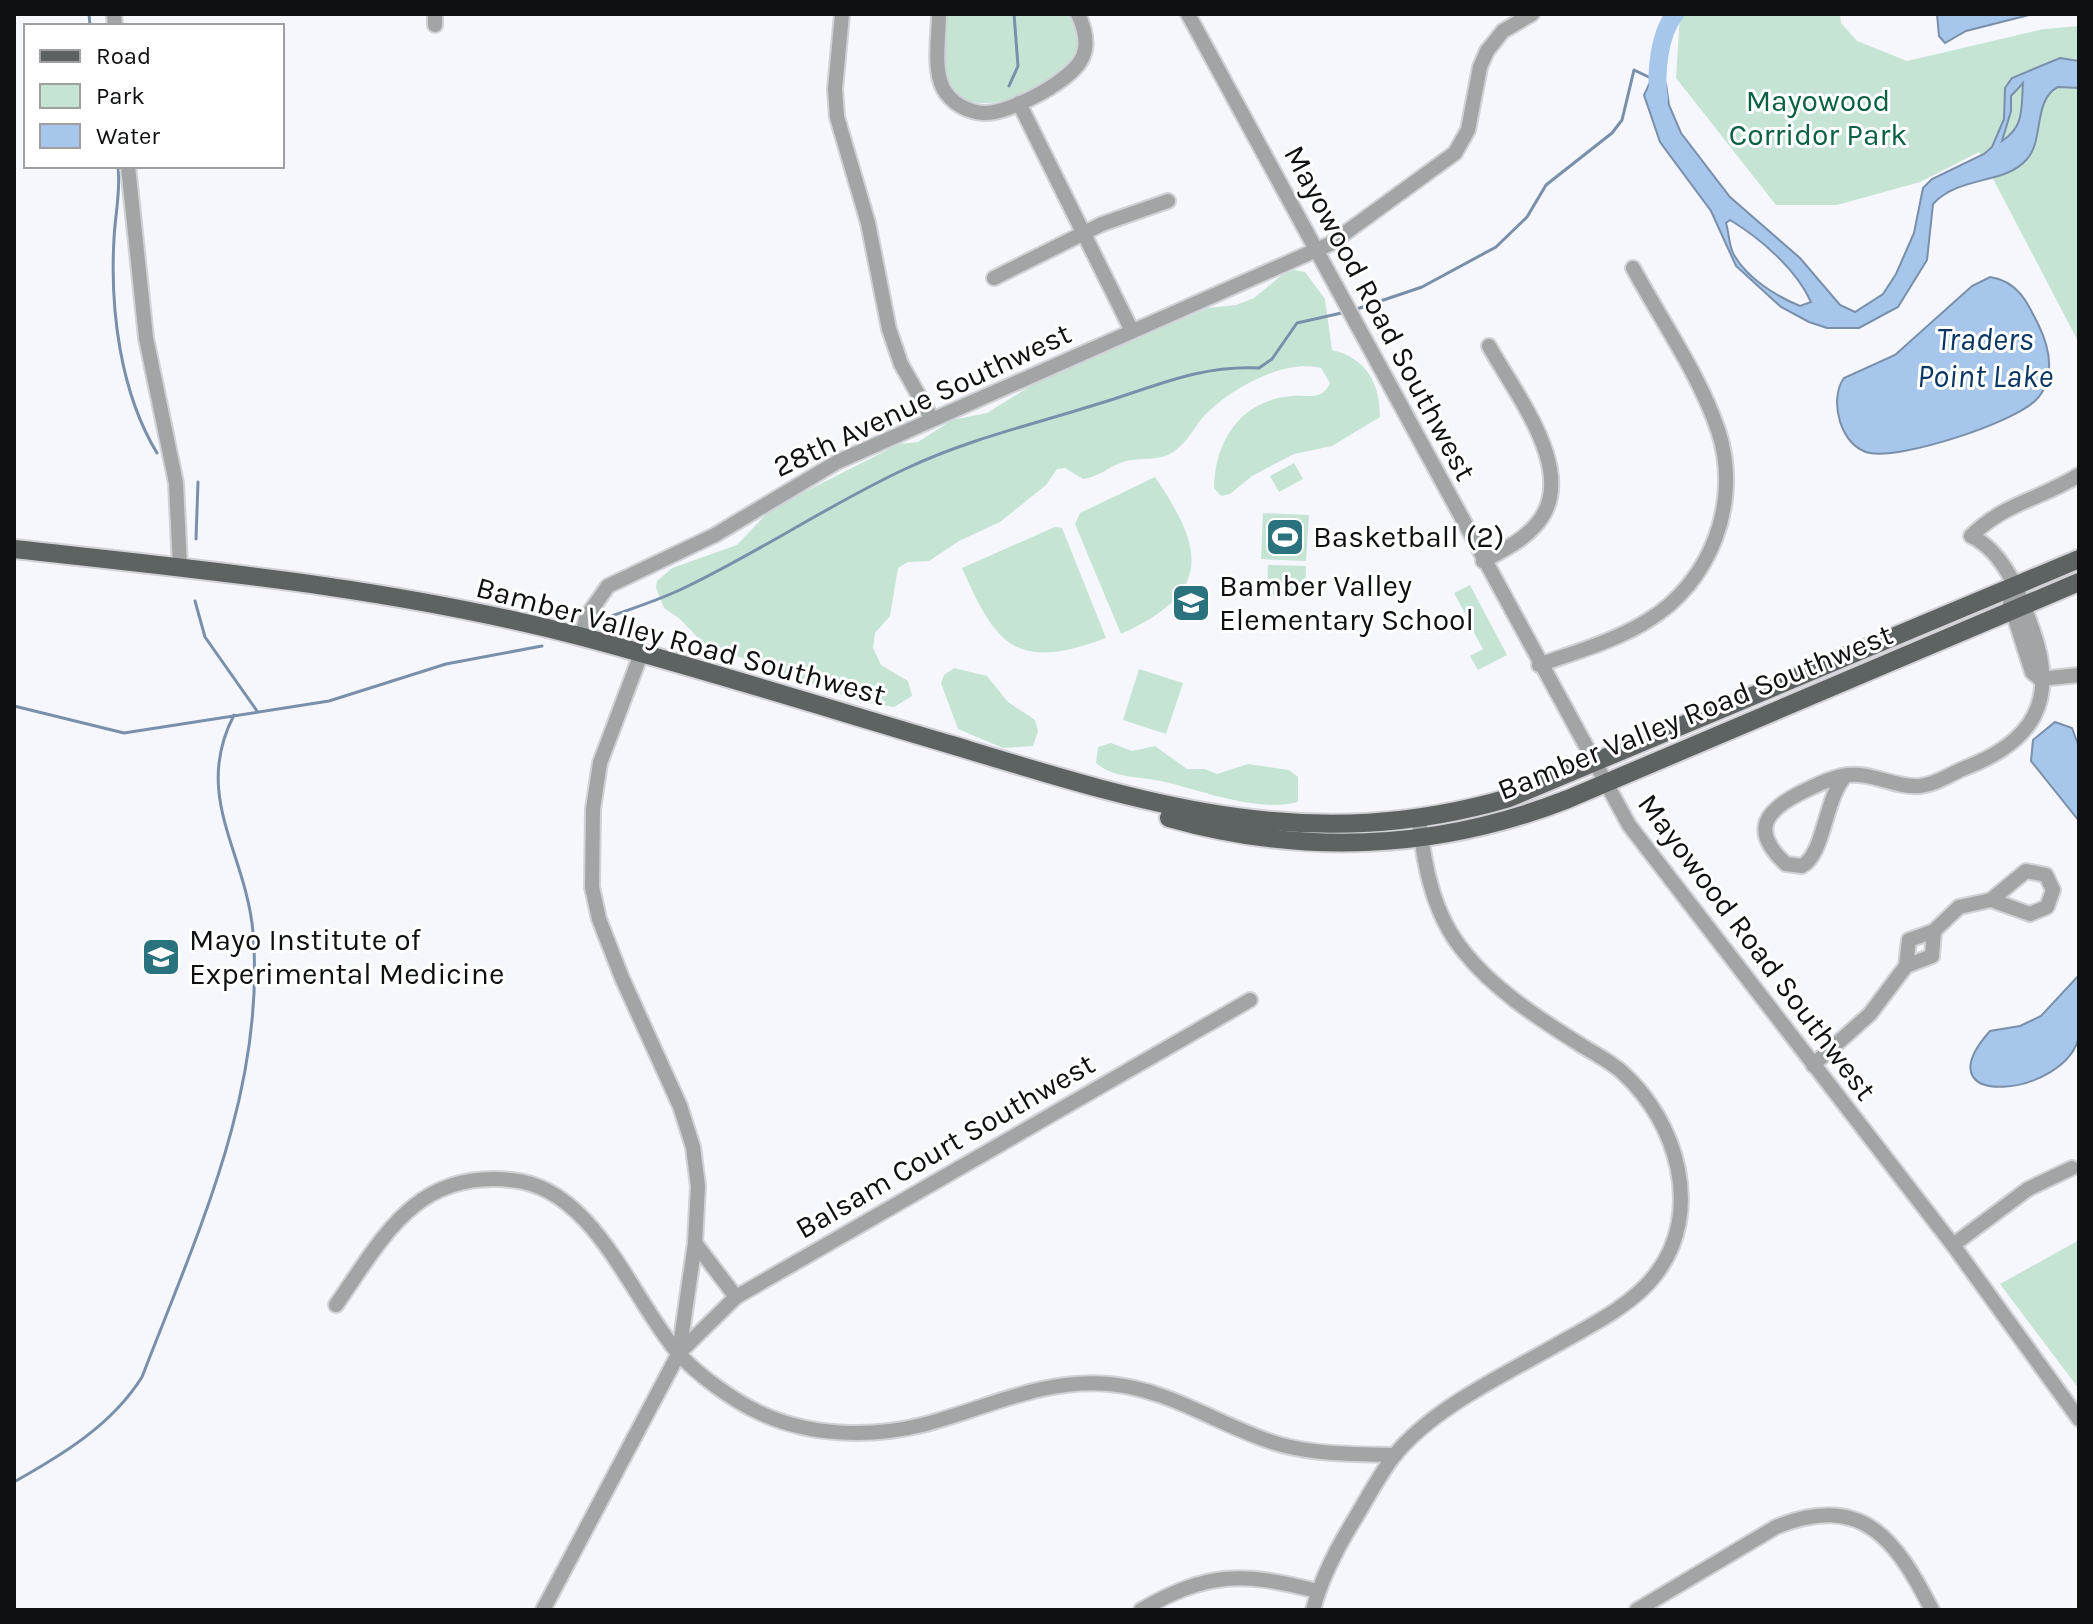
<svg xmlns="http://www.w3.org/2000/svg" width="2093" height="1624" font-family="Karla,sans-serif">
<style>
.green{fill:#c6e4d4}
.water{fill:#a7c6eb;stroke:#798faa;stroke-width:2;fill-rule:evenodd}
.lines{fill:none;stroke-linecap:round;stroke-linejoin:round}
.stream{stroke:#798faa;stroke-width:3}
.river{stroke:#a7c6eb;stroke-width:18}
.minor-casing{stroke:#d0d2d7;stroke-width:18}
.major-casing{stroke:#d0d2d7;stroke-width:22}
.minor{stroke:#a2a5a6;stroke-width:14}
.major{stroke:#5d6263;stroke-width:18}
.labels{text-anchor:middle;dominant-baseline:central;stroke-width:6;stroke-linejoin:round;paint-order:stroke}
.park-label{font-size:30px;fill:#086141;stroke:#fff}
.street-label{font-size:30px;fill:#0f1011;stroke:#fff}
.poi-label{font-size:30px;fill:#0f1011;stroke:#fff;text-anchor:start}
.water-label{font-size:32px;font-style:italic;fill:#0a3664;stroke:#fff}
</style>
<rect width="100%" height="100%" fill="#f5f7fd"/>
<g class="green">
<path d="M945,14H1070C1075,25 1081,37 1078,49C1071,80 976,129 950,87C939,68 945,35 945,14Z"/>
<path d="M1680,14H1840L1841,23L1857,41L1907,61L2044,29L2079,26V343L1979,152L1920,182L1837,205H1776L1676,78Z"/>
<path d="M1294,270L1305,272L1325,299L1332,350C1367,358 1380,384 1380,417L1332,446L1294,454L1252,476L1230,494L1221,496L1214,488C1215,440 1241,400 1292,396C1308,394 1321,402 1330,383L1321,368C1283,359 1231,388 1204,416C1195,426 1188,441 1176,450C1159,463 1142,456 1123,462C1108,467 1099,477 1083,479L1065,468L1057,469L1046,485L1000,522L959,541L929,561L908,562L898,568L890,616L875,633L873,648L881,665L908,681L912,696L894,707L862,702L704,644L680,619L664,608L656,588L657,581L672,568L737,545L771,509L899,444L918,442L952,420L987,413L1037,382L1208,308L1236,305L1254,298L1282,275Z"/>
<path d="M1294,463L1303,479L1279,492L1270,476Z"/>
<path d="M1155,477C1207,553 1210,593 1121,634L1075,524L1080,513Z"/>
<path d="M1263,513L1309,515L1306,561L1261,559Z"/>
<path d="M1055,527L1062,528L1106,638C1017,671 997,648 962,568Z"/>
<path d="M1268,565L1306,566L1305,596L1267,595Z"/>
<path d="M1470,585L1507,655L1478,670L1470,656L1483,649L1471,627L1466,629L1461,620L1467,617L1454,593Z"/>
<path d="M954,668L987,676L1008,702L1035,720L1038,731L1033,746L1003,748L958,729L941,683L944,675Z"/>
<path d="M1139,669L1183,683L1166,734L1123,720Z"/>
<path d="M1111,743L1132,751L1155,746L1187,769H1205L1217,774L1248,764L1289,770L1298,777V802C1258,813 1200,790 1161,781C1138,776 1115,779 1096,763L1098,747Z"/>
<path d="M2079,1240V1389L2000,1284Z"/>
</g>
<g class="water">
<path d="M1937,14H2033L1966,31L1945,43L1939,36Z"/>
<path d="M2060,58L2079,61V88L2058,87C2033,99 2044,141 2027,159C2005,185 1960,175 1933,204L1927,260L1898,307L1859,328H1827L1809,322L1781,307L1736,266L1711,211L1660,142L1644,95L1653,76L1666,84L1669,105L1681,133L1730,197L1800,258L1840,305L1855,312L1883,294L1896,274L1914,233L1923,188L1932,179L1984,154L1992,147L2004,119L2005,88L2012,78ZM2023,83C2021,108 2025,126 2002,141L2011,111V96ZM1730,220C1760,238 1796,269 1811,302L1800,306C1776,296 1748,279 1734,255C1729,247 1729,232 1726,223Z"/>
<path d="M1990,277C2018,281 2028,303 2039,326C2050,349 2056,379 2036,400C2013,423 1903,459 1870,453C1841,448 1828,400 1844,378L1895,355L1972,286Z"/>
<path d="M2055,722L2072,728L2079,747V821L2031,761L2033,740Z"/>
<path d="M2079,975C2079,994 2083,1017 2079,1036C2067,1097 1918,1112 1990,1031L2020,1026L2041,1016Z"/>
</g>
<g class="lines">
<g class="stream">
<path d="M89,14L90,26"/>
<path d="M1009,86L1018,66L1014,14"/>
<path d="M118,166C121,192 115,214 114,239C110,309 120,392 157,453"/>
<path d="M1354,310L1422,287L1496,247L1527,217L1546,185L1612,133L1622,120L1634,70L1655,80"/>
<path d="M196,539L198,482"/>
<path d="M195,601L205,637L257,711"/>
<path d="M606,618C633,608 660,600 686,587C761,551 830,504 905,469C968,439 1035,424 1101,403C1157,386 1199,365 1259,368L1272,359L1297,323L1346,312"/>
<path d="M14,706L124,733L329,701L446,664L542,646"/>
<path d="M14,1482C62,1455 112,1425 142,1377C197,1234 266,1089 253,932C246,852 192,796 234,715"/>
</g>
<path class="river" d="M1659,99C1655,74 1659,34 1675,14"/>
<g class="minor-casing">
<g id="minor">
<path d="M114,14L115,26"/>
<path d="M435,14V25"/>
<path d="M842,14L835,89L837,117L868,223L889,329L901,364L932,419"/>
<path d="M939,14C939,37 933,67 943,88C951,103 967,112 984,113C1009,114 1074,80 1083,56C1089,42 1084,27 1078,14"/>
<path d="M1188,14L1629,825L1953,1245L2079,1419"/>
<path d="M1019,103L1132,331"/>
<path d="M128,166L146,338L176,483L180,567"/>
<path d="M994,278L1102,224L1168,201"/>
<path d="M1483,561C1501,551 1521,542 1535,526C1582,476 1515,394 1489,346"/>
<path d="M2010,603L2032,672L2040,679"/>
<path d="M581,637L587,616L608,586L715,535L837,462L1330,244L1455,153L1468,130L1480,67L1487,51L1503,31L1532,14"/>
<path d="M1539,665C1575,652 1615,641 1647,621C1711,583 1742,501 1718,430C1699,374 1661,320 1633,268"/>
<path d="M2040,679L2079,675"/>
<path d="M1846,775C1824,799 1825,853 1802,866L1786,864C1749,830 1766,810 1802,792C1817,785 1832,777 1848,775C1872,772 1895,788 1920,786C1937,784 1950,774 1965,768C2033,742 2058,701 2033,631C2021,597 2005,552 1971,536C2006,502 2039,500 2079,475"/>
<path d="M1906,966L1932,956L1934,931L1959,907L1991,900L2030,914L2047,907L2053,890L2046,875L2026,871L1991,900"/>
<path d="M1813,1065L1870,1014L1906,966L1909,940L1934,931"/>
<path d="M695,1243L736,1297"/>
<path d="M1953,1245L2028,1189L2072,1168"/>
<path d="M336,1305C383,1238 415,1170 511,1180C594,1187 631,1298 678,1353C698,1375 731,1399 758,1412C808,1436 869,1438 922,1425C985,1409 1042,1378 1109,1384C1167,1389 1212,1421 1266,1440C1306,1455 1352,1454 1395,1455"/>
<path d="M679,1353L736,1297L1250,1000"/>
<path d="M543,1610L679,1353L695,1243L698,1186L693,1147L680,1106L622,978L599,919L592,887L593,809L600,763L641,654"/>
<path d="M1141,1610C1209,1571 1243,1572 1317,1591"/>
<path d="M1313,1610C1321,1578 1338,1546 1356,1517C1368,1497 1380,1474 1394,1456C1432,1408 1506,1374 1558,1344C1590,1326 1634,1304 1656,1274C1704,1212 1677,1122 1623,1073C1609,1060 1589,1051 1573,1040C1535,1016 1493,988 1465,953C1433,915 1424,866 1419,818"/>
<path d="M1637,1610L1776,1527C1862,1492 1896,1539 1932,1610"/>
</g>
</g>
<g class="major-casing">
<g id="major">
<path d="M14,549C205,570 396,588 583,637C707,670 830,709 952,745C1146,804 1307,857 1509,798L2079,559"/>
<path d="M1169,818C1303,856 1438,850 1568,799L2079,582"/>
</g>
</g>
<use href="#minor" class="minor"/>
<use href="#major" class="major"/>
</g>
<defs>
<g id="stadium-square" transform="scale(2)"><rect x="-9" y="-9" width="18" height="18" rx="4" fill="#2b727f" stroke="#fff"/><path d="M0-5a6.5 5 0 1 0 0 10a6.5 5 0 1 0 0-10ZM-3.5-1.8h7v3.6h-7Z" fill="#fff"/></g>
<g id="school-square" transform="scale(2)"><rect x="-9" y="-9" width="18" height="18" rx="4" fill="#2b727f" stroke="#fff"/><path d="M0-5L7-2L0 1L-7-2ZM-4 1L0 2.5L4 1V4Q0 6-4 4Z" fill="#fff"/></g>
<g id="university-square" transform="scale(2)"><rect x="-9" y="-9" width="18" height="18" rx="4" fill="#2b727f" stroke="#fff"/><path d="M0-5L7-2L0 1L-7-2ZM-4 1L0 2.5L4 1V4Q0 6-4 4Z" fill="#fff"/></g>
</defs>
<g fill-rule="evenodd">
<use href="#stadium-square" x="1285" y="537"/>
<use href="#school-square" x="1191" y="603"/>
<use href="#university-square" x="161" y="957"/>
</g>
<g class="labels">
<g class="park-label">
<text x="1818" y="101">Mayowood<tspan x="1818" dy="34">Corridor Park</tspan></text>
</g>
<g class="street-label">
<text transform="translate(1380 313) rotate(62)">Mayowood Road Southwest</text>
<text transform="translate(922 400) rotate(-25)">28th Avenue Southwest</text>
<text transform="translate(681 641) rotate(15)">Bamber Valley Road Southwest</text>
<text transform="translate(1695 712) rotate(-22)">Bamber Valley Road Southwest</text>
<text transform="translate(1757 947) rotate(53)">Mayowood Road Southwest</text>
<text transform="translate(945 1146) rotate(-30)">Balsam Court Southwest</text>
</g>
<g class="poi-label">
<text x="1313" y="537">Basketball (2)</text>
<text x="1219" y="586">Bamber Valley<tspan x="1219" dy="34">Elementary School</tspan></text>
<text x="189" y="940">Mayo Institute of<tspan x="189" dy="34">Experimental Medicine</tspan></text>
</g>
<g class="water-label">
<text x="1985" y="339">Traders<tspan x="1985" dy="37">Point Lake</tspan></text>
</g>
</g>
<rect width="2093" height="1624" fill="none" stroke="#0f1011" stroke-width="32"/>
<rect x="24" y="24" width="260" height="144" fill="#ffffff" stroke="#9f9fa0" stroke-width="2"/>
<rect x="40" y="50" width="40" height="12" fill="#5d6263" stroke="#9f9fa0" stroke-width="2"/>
<text x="96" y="64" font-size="24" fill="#0f1011">Road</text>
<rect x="40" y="84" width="40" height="24" fill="#c6e4d4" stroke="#9f9fa0" stroke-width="2"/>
<text x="96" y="104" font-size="24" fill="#0f1011">Park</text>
<rect x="40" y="124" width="40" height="24" fill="#a7c6eb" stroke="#9f9fa0" stroke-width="2"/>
<text x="96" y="144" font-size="24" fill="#0f1011">Water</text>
</svg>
